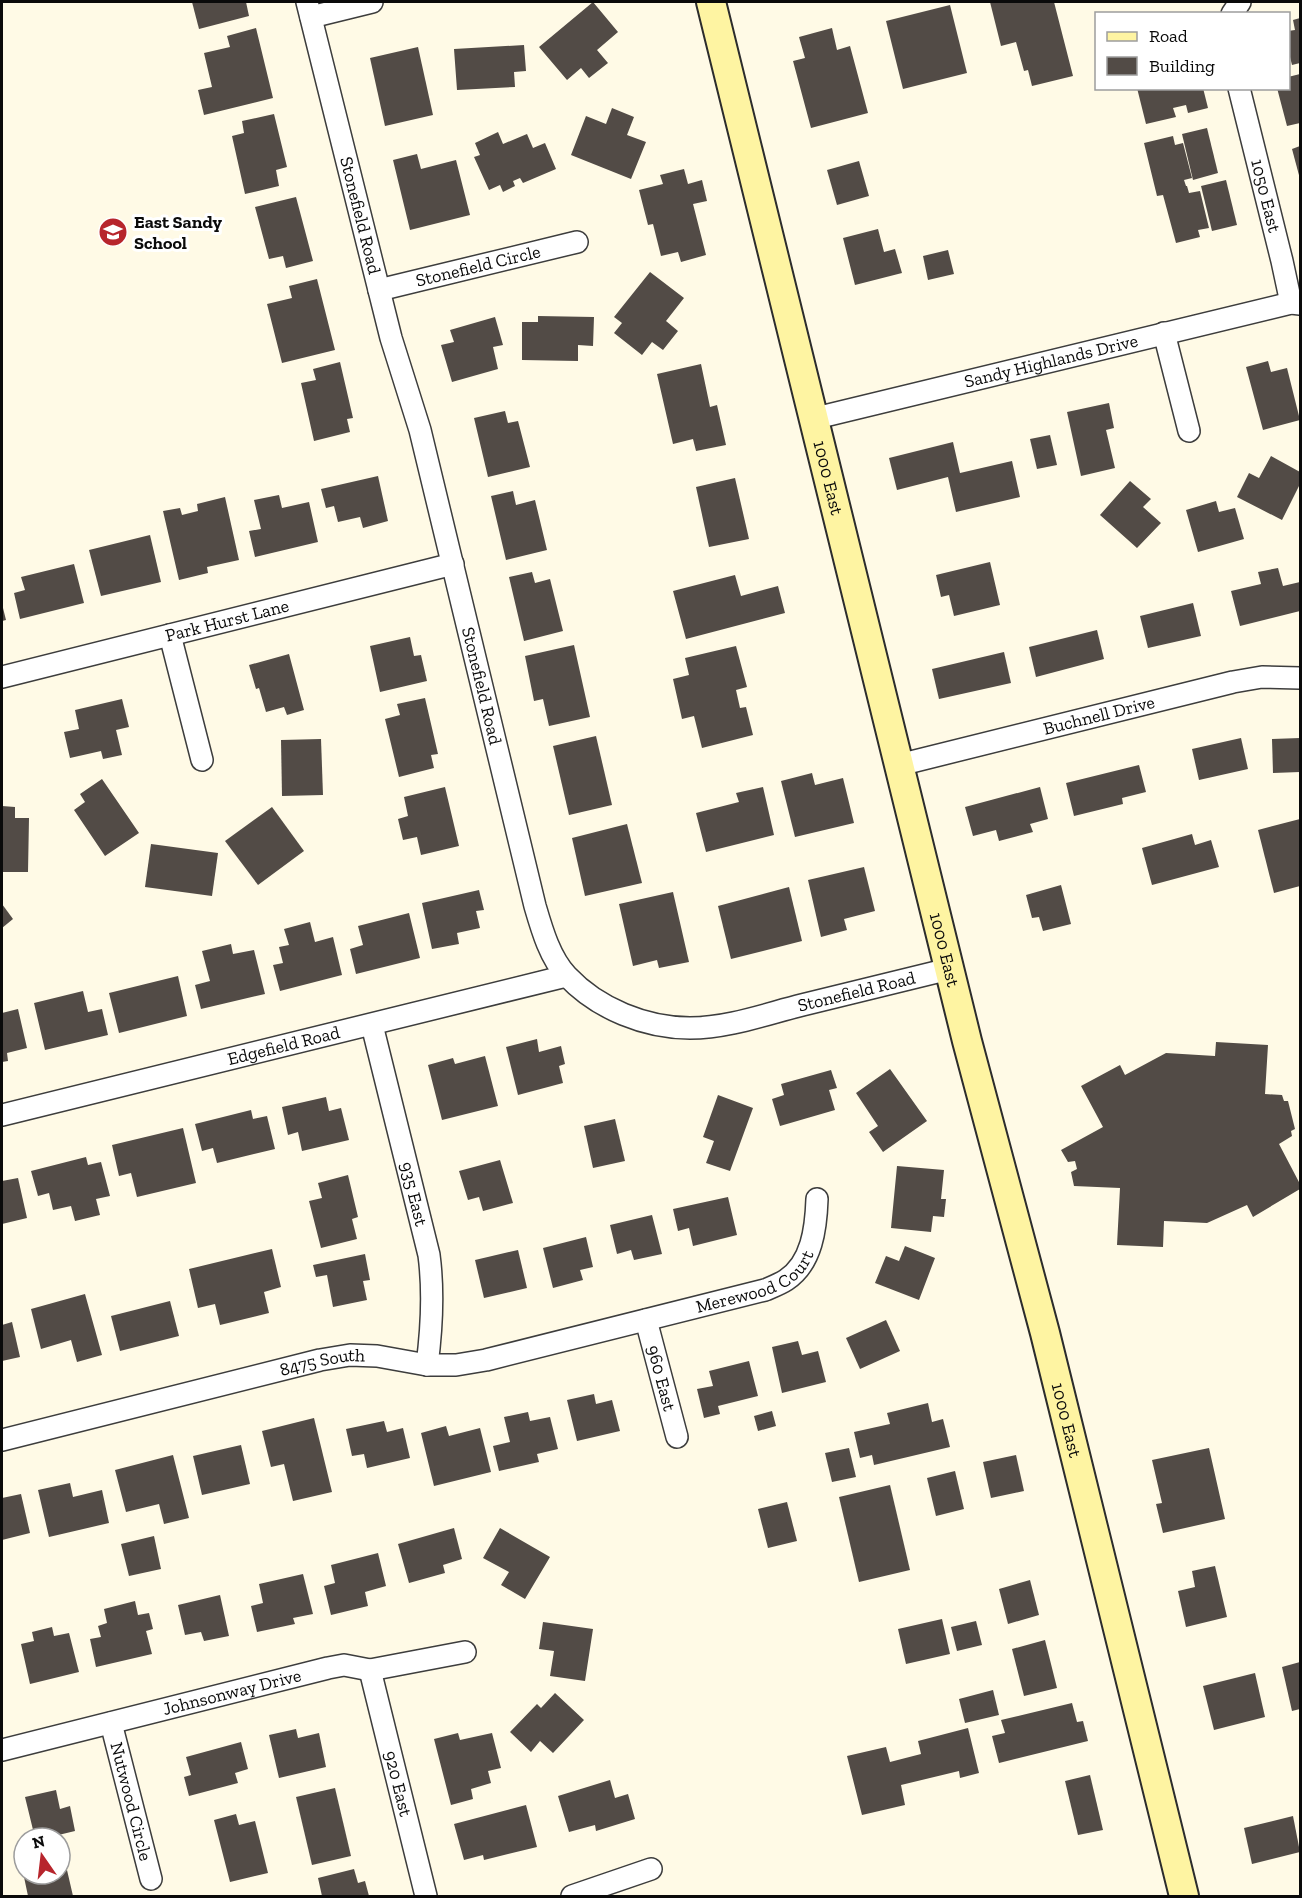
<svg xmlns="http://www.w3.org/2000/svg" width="1302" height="1898" font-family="'Zilla Slab',serif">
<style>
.building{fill:#524b46}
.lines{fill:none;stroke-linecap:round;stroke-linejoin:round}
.street-casing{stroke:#3d3d3d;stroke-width:24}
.secondary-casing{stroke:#2c2c2c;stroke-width:32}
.street{stroke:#fff;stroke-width:21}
.secondary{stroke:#fef4a2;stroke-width:28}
.labels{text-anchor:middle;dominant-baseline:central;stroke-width:6;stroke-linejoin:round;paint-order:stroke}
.street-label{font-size:18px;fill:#0a0a0a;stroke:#fff}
.poi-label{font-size:18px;font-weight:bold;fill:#0a0a0a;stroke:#fff;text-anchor:start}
</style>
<rect width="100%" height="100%" fill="#fffae6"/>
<g class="building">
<path d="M192,2H246L249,16L199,29Z"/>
<path d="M593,2L618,32L597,50L608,63L589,78L581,68L567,80L539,47Z"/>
<path d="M990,2H1054L1073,76L1032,86L1028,70L1024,71L1016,42L1001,46Z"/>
<path d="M950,5L967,73L903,89L886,21Z"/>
<path d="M1300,18V63L1292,65L1288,49V31L1295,30L1293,20Z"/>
<path d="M256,28L273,98L204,115L198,90L212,87L204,53L230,47L227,36Z"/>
<path d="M832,28L837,50L850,46L868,113L811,128L793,61L805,58L799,37Z"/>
<path d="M524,45L526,71L514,72L515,87L457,90L454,49Z"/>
<path d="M418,47L433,115L385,126L370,58Z"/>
<path d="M1300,74V123L1287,126L1277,88H1288V77Z"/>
<path d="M1137,88H1203L1208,108L1188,113L1186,105L1173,108L1176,117L1146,124Z"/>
<path d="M612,108L634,117L627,135L646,142L631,179L571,155L586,116L606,124Z"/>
<path d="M274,114L287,167L276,170L279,186L245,194L232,136L244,133L242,121Z"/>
<path d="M1207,128L1218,173L1193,180L1182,134Z"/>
<path d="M498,132L503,144L527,134L533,148L545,143L556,169L523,183L520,178L513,181L515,186L503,192L500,185L489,190L474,157L480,155L475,143Z"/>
<path d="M1173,136L1175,145L1183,143L1192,178L1184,180L1186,186H1187L1189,193L1200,191L1209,228L1198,230L1200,237L1176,243L1163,195L1157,196L1144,143Z"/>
<path d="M1300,146V179L1292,149Z"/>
<path d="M417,154L421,169L456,160L470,215L410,230L393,160Z"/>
<path d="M859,161L869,196L837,205L827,170Z"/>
<path d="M684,169L688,184L702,180L707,201L693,204L706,255L681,262L678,252L661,256L653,224L648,225L639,190L663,184L660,175Z"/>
<path d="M1226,180L1237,225L1212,231L1201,186Z"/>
<path d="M296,197L313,261L286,268L283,256L269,259L255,207Z"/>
<path d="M878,229L884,252L895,249L902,273L855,285L843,238Z"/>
<path d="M948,250L954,274L928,280L923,256Z"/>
<path d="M650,272L684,298L666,321L678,331L663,350L652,342L642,355L614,333L622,323L614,317Z"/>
<path d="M317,279L335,350L282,363L267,304L292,298L289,286Z"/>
<path d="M538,316L594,317L593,346L578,345V361L522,360V322H538Z"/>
<path d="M495,317L503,345L493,347L498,369L452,382L441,345L454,342L450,330Z"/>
<path d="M1268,361L1271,372L1287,368L1300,420L1263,430L1246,367Z"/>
<path d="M340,362L353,418L347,419L350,432L314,441L301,383L316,380L313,369Z"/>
<path d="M701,364L710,407L717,405L726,445L696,451L693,439L673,444L657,374Z"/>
<path d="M1109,403L1114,428L1106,430L1115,468L1081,476L1067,412Z"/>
<path d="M505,411L508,423L518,421L530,467L488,477L474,418Z"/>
<path d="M1050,435L1057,465L1037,469L1030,439Z"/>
<path d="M953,442L960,473L1012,461L1020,497L956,512L948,477L897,490L889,458Z"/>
<path d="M1271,456L1300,472V484L1282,520L1237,497L1249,473L1259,478Z"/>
<path d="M378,476L388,521L363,528L360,517L338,522L334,506L326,508L321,489Z"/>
<path d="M735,478L749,539L709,547L696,487Z"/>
<path d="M1130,481L1151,499L1143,507L1161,523L1137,548L1100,515Z"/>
<path d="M513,491L516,505L535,500L547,550L506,560L491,496Z"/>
<path d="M279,495L282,508L309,502L318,542L255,557L249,531L261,529L254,500Z"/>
<path d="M225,497L239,560L207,567L208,573L179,580L163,511L180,508L182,515L198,511L197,504Z"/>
<path d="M1216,501L1219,512L1235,508L1244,539L1198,552L1186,510Z"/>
<path d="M150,535L161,582L101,596L89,550Z"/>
<path d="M990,562L1000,605L954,616L949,595L941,597L936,575Z"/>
<path d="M74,564L84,603L20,619L14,593L25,590L21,577Z"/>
<path d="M1278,568L1283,586L1300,582V611L1240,626L1231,591L1261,584L1258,572Z"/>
<path d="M532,572L535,583L550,579L563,631L524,641L509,577Z"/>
<path d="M735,575L741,596L778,586L785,613L686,639L673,591Z"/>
<path d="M1193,603L1201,636L1148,648L1140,616Z"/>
<path d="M2,604L6,620L2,621Z"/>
<path d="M1097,630L1104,659L1036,677L1029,647Z"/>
<path d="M410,637L414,656L421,655L427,681L380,692L370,646Z"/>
<path d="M574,645L590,717L549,726L543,699L534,701L525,656Z"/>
<path d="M736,646L747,687L736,690L740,708L746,707L753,735L702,748L694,716L682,719L673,679L689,675L685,658Z"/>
<path d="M1004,652L1011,683L939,699L932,669Z"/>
<path d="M289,654L304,710L287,715L284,707L266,712L259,688L256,689L249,665Z"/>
<path d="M425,698L438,754L431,755L434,768L399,777L385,719L400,715L397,704Z"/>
<path d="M122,699L129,727L116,730L122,755L103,759L101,751L70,758L64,732L79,729L75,710Z"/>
<path d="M596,736L612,805L569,815L553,746Z"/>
<path d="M1241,738L1248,769L1199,780L1192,749Z"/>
<path d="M1300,738V772L1273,773L1272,739Z"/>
<path d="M321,739L323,795L282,796L281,740Z"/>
<path d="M1139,765L1146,792L1122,798L1123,804L1074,816L1066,783Z"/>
<path d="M812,773L815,785L843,778L854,823L795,837L781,781Z"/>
<path d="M102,779L139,833L105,856L74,810L85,802L80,794Z"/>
<path d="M445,787L459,846L421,855L417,837L403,840L398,819L408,816L404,797Z"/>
<path d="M763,787L774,835L706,852L696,813L739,802L736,793Z"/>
<path d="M1040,787L1048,819L1030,824L1033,832L999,841L996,830L973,836L965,807Z"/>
<path d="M2,806L15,807V818H29L28,872H2Z"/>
<path d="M272,807L304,851L258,885L225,841Z"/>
<path d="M1300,819V886L1274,893L1258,830Z"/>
<path d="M627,824L642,883L585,896L572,838Z"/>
<path d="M1192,834L1195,845L1211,840L1219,867L1152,885L1142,848Z"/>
<path d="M151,844L218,853L212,896L145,887Z"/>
<path d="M864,867L875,911L844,919L847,930L821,937L808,880Z"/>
<path d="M1061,885L1071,924L1043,931L1039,917L1032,918L1026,895Z"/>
<path d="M789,887L802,941L731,959L718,906Z"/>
<path d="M479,890L484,910L476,911L480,928L457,933L459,944L432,949L422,903Z"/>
<path d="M673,892L689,962L659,968L657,960L633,966L619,904Z"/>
<path d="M2,904L13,919L2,928Z"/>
<path d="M409,913L420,958L356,974L350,949L363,945L358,926Z"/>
<path d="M310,922L315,942L333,937L342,975L280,991L273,965L283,963L279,947L289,945L284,929Z"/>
<path d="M231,944L233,954L254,950L265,994L201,1009L195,985L210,981L202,951Z"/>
<path d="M178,976L187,1016L119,1033L109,993Z"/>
<path d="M83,991L88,1012L102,1009L108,1035L45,1050L34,1003Z"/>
<path d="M18,1009L27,1048L7,1053L8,1061L2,1062V1013Z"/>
<path d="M537,1039L539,1052L561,1046L565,1064L559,1066L563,1083L518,1095L506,1047Z"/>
<path d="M1216,1042L1268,1045L1265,1094L1282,1095L1284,1101H1288L1295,1129L1291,1131L1292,1136L1279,1144L1300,1184V1189L1253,1217L1247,1205L1207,1223L1164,1221L1163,1247L1117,1245L1120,1188L1074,1186L1071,1172L1077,1169L1075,1161L1068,1162L1061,1150L1103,1127L1081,1086L1120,1065L1125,1075L1166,1053L1215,1056Z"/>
<path d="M485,1056L498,1106L442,1120L428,1065L453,1058L455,1064Z"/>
<path d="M890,1069L927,1121L883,1152L869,1132L878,1126L856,1093Z"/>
<path d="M831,1070L837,1088L829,1090L835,1110L780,1126L772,1099L784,1095L781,1084Z"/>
<path d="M718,1095L753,1108L730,1171L706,1163L714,1141L703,1137Z"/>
<path d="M326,1097L329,1111L341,1108L349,1140L302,1151L298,1132L288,1135L282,1107Z"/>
<path d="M251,1110L253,1119L267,1116L275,1149L217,1163L213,1148L202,1151L195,1124Z"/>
<path d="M615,1119L625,1161L593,1168L584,1126Z"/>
<path d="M183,1128L196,1183L137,1197L131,1173L119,1176L112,1145Z"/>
<path d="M86,1157L88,1165L101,1162L110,1196L96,1199L100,1215L75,1221L71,1206L53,1210L49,1193L38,1196L31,1171Z"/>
<path d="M500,1160L513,1203L483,1211L479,1197L468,1200L459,1171Z"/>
<path d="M897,1166L944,1170L941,1199H946L944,1217L933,1216L931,1232L891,1228Z"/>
<path d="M348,1175L358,1217L352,1219L357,1239L321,1248L309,1201L322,1198L318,1183Z"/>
<path d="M18,1178L27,1218L2,1224V1181Z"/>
<path d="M728,1197L737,1235L693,1246L689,1228L678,1231L673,1209Z"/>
<path d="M652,1215L662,1254L634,1260L631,1250L617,1254L610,1225Z"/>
<path d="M586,1237L593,1267L580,1270L583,1280L553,1288L543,1248Z"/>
<path d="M905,1246L935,1258L919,1300L875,1283L886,1256L899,1261Z"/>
<path d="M272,1249L281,1287L264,1292L269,1313L220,1325L215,1304L198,1308L189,1269Z"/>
<path d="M518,1250L527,1288L484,1298L475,1260Z"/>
<path d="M365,1254L370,1280L363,1281L367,1300L333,1307L327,1275L316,1277L313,1265Z"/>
<path d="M85,1294L102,1355L77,1362L71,1340L41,1349L31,1309Z"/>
<path d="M170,1301L179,1336L120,1351L111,1316Z"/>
<path d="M886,1320L900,1351L860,1369L846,1338Z"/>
<path d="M12,1322L20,1357L2,1361V1325Z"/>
<path d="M798,1341L802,1355L818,1351L826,1382L782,1393L772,1347Z"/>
<path d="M749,1361L758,1396L718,1406L720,1414L704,1418L697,1389L713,1386L709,1371Z"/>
<path d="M594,1394L596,1404L612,1400L620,1431L577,1441L567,1400Z"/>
<path d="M928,1403L932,1422L943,1419L950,1447L874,1465L872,1455L860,1458L854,1432L890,1424L887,1413Z"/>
<path d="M772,1411L776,1426L758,1431L754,1416Z"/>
<path d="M528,1412L530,1421L550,1417L558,1449L537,1454L539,1462L499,1471L493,1446L510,1442L504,1417Z"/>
<path d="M314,1418L332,1492L293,1501L284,1464L271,1467L262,1431Z"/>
<path d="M384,1421L387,1432L403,1428L410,1458L367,1468L364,1454L352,1456L346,1429Z"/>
<path d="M446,1426L449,1436L480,1428L491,1472L434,1486L421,1433Z"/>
<path d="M241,1445L250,1484L202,1495L193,1456Z"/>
<path d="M849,1448L856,1477L832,1482L825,1453Z"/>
<path d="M1209,1448L1225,1519L1163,1533L1156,1504L1162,1503L1152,1460Z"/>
<path d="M173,1455L189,1518L164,1524L159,1504L126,1512L115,1470Z"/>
<path d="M1016,1455L1024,1491L991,1498L983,1462Z"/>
<path d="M955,1471L964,1509L936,1516L927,1478Z"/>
<path d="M70,1483L73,1497L102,1490L109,1523L49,1537L38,1490Z"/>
<path d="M890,1485L910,1570L859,1582L839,1497Z"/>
<path d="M21,1494L30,1533L2,1540V1498Z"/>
<path d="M787,1502L797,1541L768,1548L758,1509Z"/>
<path d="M454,1528L462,1559L443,1565L445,1573L409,1583L398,1544Z"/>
<path d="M500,1528L550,1557L525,1599L501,1585L509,1572L483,1558Z"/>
<path d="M154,1536L161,1569L129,1576L121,1544Z"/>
<path d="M378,1553L386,1586L365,1592L368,1606L331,1615L324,1586L335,1583L331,1565Z"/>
<path d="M1215,1566L1227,1617L1186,1627L1178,1591L1195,1587L1192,1571Z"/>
<path d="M303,1574L313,1614L293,1618L295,1624L257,1632L251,1606L263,1603L259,1584Z"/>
<path d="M1030,1580L1039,1615L1008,1624L999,1589Z"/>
<path d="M220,1595L229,1636L204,1641L201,1632L185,1635L178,1605Z"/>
<path d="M135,1601L138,1615L149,1613L153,1629L146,1631L152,1654L96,1667L90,1639L101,1637L98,1626L107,1623L104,1609Z"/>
<path d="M942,1619L950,1654L906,1664L898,1629Z"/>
<path d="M976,1621L982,1645L957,1651L951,1627Z"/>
<path d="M543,1622L593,1629L585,1681L550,1676L554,1651L539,1649Z"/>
<path d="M52,1627L54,1636L69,1633L79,1672L30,1684L21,1644L34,1641L32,1632Z"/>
<path d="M1045,1640L1057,1688L1024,1696L1012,1649Z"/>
<path d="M1300,1662V1709L1292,1711L1282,1667Z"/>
<path d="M1255,1673L1265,1717L1214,1730L1203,1686Z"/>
<path d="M993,1690L999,1715L965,1723L959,1699Z"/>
<path d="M555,1693L584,1720L553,1753L540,1741L531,1752L510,1732L537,1704L541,1708Z"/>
<path d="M1072,1703L1077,1722L1083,1721L1088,1741L999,1763L992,1736L1005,1733L1001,1720Z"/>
<path d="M968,1728L979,1773L960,1778L959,1771L901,1785L905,1805L862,1815L847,1756L886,1747L890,1762L921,1754L918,1741Z"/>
<path d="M296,1729L298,1738L319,1733L326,1767L279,1778L269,1735Z"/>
<path d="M458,1733L460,1740L492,1733L501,1768L488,1771L491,1783L471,1789L473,1799L451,1805L434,1739Z"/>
<path d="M241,1742L248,1769L235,1773L238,1783L189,1796L184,1777L191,1775L186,1757Z"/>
<path d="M1090,1775L1103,1830L1078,1835L1065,1781Z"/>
<path d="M610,1780L615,1798L628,1794L635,1819L596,1831L595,1825L569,1832L558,1796Z"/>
<path d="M335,1788L351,1856L312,1865L296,1797Z"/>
<path d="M56,1790L60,1809L70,1806L75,1831L46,1838H35L25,1797Z"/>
<path d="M526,1805L537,1847L484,1860L483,1855L464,1860L454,1824Z"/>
<path d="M236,1814L239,1825L255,1821L268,1873L230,1882L214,1820Z"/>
<path d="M1293,1816L1300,1852L1252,1864L1244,1828Z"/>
<path d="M64,1857L73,1896H28L24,1877L40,1874H60V1858Z"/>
<path d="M354,1869L358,1883L365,1881L369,1896H322L318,1878Z"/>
</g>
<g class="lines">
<g class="street-casing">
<g id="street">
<path id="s1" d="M307,2L391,338L420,430L535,906C542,930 550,958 567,976C598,1009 646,1028 690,1028C728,1028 766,1014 802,1005C851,993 900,981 949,969"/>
<path d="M1232,14L1240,2"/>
<path d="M311,17L372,2"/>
<path id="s2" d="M1239,88L1282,261L1291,303"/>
<path id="s3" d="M379,290L577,242"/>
<path d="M1164,333L1189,431"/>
<path id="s4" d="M812,419L1291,303L1300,304"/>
<path d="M170,635L202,760"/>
<path id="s5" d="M2,677L453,564"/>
<path id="s6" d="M899,765L1233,682L1262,677L1300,678"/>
<path id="s7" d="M372,1025L429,1255C434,1293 432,1327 427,1365"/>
<path id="s8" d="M2,1115L566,976"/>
<path id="s9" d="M646,1320L677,1437"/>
<path id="s10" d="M2,1440L320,1360L350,1355L377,1356L427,1365H456L486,1360L765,1290C772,1287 780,1284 786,1280C812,1263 816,1228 817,1199"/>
<path id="s11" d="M370,1670L426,1896"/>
<path id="s12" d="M111,1723L151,1879"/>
<path id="s13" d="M2,1750L328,1668L344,1665L370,1670L465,1652"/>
<path d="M572,1896L651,1869"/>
</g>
</g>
<g class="secondary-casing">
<g id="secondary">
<path id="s14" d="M711,2L967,1041L1045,1333L1184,1896"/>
</g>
</g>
<use href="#street" class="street"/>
<use href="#secondary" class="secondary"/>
</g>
<defs>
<g id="school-disc" transform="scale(1.5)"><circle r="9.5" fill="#b7252c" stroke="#fff"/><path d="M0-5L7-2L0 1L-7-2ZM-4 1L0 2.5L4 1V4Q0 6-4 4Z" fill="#fff"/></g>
</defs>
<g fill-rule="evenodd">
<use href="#school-disc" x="113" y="232"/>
</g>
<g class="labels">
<g class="street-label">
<text stroke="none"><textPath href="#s2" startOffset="111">1050 East</textPath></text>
<text stroke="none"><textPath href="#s1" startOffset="220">Stonefield Road</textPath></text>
<text stroke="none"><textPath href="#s3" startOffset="102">Stonefield Circle</textPath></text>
<text stroke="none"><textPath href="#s4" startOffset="246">Sandy Highlands Drive</textPath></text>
<text stroke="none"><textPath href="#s14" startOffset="490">1000 East</textPath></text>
<text stroke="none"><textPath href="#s5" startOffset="232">Park Hurst Lane</textPath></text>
<text stroke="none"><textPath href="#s1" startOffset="706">Stonefield Road</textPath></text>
<text stroke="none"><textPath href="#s6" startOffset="206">Buchnell Drive</textPath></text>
<text stroke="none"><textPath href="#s14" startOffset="976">1000 East</textPath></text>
<text stroke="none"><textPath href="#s1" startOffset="1318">Stonefield Road</textPath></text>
<text stroke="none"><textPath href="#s8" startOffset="290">Edgefield Road</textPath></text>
<text stroke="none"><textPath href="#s7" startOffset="174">935 East</textPath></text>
<text stroke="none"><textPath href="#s10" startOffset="778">Merewood Court</textPath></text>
<text stroke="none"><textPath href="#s10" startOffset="330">8475 South</textPath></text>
<text stroke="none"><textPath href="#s9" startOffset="60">960 East</textPath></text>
<text stroke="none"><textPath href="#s14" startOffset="1462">1000 East</textPath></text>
<text stroke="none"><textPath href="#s13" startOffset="237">Johnsonway Drive</textPath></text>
<text stroke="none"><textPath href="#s11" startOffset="117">920 East</textPath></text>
<text stroke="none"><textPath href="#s12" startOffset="81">Nutwood Circle</textPath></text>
</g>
<g class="poi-label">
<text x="134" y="222">East Sandy<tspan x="134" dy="21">School</tspan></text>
</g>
</g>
<rect width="1302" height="1898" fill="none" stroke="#0a0a0a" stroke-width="6"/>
<rect x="1095" y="12" width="195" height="78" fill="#ffffff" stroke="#9d9d9d" stroke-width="1.5"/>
<rect x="1107" y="32" width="30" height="9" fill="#fef4a2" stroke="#9d9d9d" stroke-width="1.5"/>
<text x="1149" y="42" font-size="18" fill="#0a0a0a">Road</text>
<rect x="1107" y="57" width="30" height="18" fill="#524b46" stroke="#9d9d9d" stroke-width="1.5"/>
<text x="1149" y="72" font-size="18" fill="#0a0a0a">Building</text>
<g transform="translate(42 1856) rotate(346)"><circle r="28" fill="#ffffff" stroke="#9d9d9d" stroke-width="1.5"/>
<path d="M0-4.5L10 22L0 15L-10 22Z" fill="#b7252c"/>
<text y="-9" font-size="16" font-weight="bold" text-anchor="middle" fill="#0a0a0a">N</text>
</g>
</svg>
